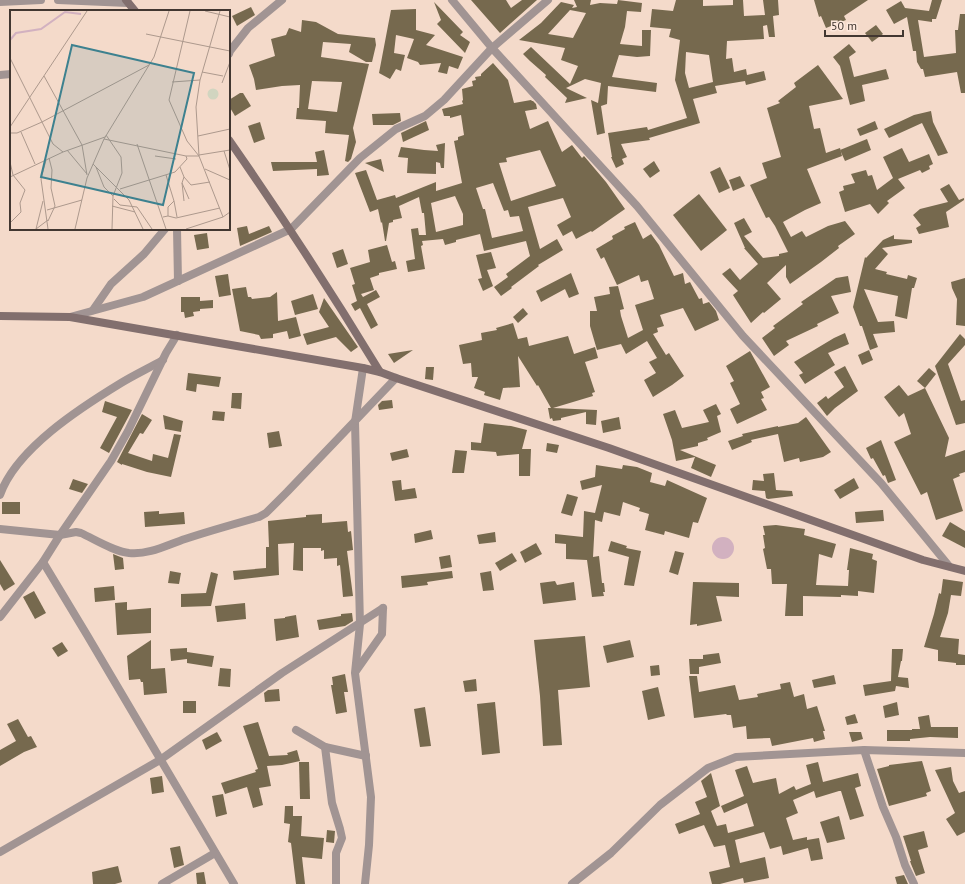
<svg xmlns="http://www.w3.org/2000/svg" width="965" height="884" font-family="'PT Sans',sans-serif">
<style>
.water{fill:#d2b1c0}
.building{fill:#76694e;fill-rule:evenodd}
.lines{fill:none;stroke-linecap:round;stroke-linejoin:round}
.street{stroke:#a19493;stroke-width:8}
.secondary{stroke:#826f6e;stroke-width:8}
.inset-river{fill:none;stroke:#d2b1c0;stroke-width:2}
.inset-road{fill:none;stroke:#ad998d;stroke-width:1}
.view{fill:#3d818f;fill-opacity:0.15;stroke:#3d818f;stroke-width:2}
.inset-edge{fill:none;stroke:#423731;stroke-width:2}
</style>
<rect width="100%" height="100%" fill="#f4daca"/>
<circle class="water" cx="723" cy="548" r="11"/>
<g class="building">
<path d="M471,0H506L511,8L522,0H537L500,33Z"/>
<path d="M574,0H591L590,5L600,3L617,4L618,0L642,3L641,12L627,11L625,27L620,44L642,46V30H651L650,56L637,57L619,55L612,77L657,83L656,92L608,86L607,104L601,106L605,133L597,135L591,100L598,103L601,83L585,79L566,88L587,98L565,103L567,98L545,77L546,75L530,61L523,54L531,47L570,84L578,66L561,60L565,48L519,40L541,23L561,2L574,5L572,8L577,7ZM570,10L586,13L573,38L548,34Z"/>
<path d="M676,0H703V6L733,5V0H743L744,16L765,15L763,0H778L779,15L773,16L775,37H769L767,25L763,26L764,39L727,41L726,59L732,58L734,72L746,69L747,75L764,71L766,80L746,85L745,81L715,86L717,93L693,99L700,123L649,138L650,140L621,144L627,157L622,159L624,164L616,168L611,157H612L608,133L647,127L648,130L687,118L675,80L680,40L669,37L671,29L650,27L652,9L673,11ZM686,52L709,55L713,82L689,88L685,73Z"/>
<path d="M814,0H868L844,16L846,20L826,28L821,16L819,17Z"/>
<path d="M932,0H942L936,19H932V22L918,20L924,57L956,53L955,30H958L960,14H965V93H961L957,72L925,77L923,69H921L917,62L916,51H913L907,17L894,24L886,10L901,1L905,8L929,11Z"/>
<path d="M434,2L463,32L460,35L470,42L465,53L437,24L441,20Z"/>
<path d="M251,7L255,15L237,26L232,16Z"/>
<path d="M416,9V30L435,35L426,45L463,57L458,69L449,66L447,74L438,72L441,63L420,65L418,62L407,58L414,39L396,35L394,53L405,55L401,71L396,69L390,79L379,73L391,10Z"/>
<path d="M302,20L316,22L338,34L375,38L376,45L372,62H366L349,52L351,44L323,42L321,57L369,64L353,128L356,142L351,159L348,162L345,161L349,135L325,133L326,121L296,119L297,108H299L300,85L282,86L256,90L254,79L249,65L275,56L271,39L286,35L289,28L301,32ZM312,81L342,82L337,112L308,109Z"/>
<path d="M876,25L883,34L872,42L865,33Z"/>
<path d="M849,44L856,52L849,57L854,77L886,69L889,79L862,85L865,101L850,105L840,66L833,57Z"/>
<path d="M493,63L508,80L514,103L531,100L532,101H533L536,104L537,109L525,111L530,129L548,121L562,152L572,145L582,158L584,156L606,182L625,209L592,232L591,231L576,239L572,231L563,236L557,225L571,217L563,198L528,207L540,249L557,239L563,250L538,265L539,266L511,287L512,288L501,296L494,287L508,277L506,274L530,256L526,241L484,251L480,234L456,240V242L445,245L443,239L422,241L423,245L421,246L425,269L408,272L406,261L415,259L411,229L418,228L419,235H426L424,213H422L419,197L399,206L402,218L393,220V222L389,223L386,241H385L382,222L381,223L378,209L370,212L355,173L366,170L377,200L395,195L396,198L436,182V191L462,183L454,141L458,140V137L464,135L461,115L450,118V116H444L442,109L463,104L462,101L463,100L462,89L473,86L472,81L476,80L475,77L481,76V74ZM540,150L556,186L511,201L499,163L507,162L506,158ZM493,183L504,211L508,210L510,217L519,216L523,231L492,238L485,209H483L476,188ZM455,196L463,214V225L436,232L431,203Z"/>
<path d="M818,65L843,99L809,106L814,129L820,128L826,153L840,148L842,156L807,169L821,203L805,210L783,222L791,237L802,231L806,237L828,226L845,221L855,234L838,246L839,248L821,262L790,284L786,277V265L767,283L781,299L764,313L763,312L751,323L733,295L738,291L722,274L730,268L740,280L758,264L744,248H745L734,223L744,218L752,232L744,236L763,258L779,256V254L788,252L775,226L769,217L766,218L750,185L767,178L762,163L781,157L767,108L780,103L778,101L796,87L794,83Z"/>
<path d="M240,93H243L251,106L235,116L229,106V100Z"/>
<path d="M931,111L933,122L948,153L938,156L922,123L889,138L884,129L914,115Z"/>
<path d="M400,113L401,121L393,125H373L372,114Z"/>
<path d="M426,121L429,130L403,142L401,133Z"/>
<path d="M875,121L878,129L860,136L857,129Z"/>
<path d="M260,122L265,139L254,143L248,126Z"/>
<path d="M867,139L871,150L845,161L840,150Z"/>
<path d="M445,143L444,168H441L440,163L436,162V174L407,173L408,158L398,157L401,147L424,150L438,151L436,145Z"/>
<path d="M902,148L909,162L929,154L933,164L929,166L930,169L922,173L920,170L898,179L905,188L887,201L889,203L878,214L870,204L845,212L839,192L844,190L843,186L855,183L851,174L866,170L868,176L872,175L877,190L893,178L883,157Z"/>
<path d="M324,150L329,175L317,176V169L273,171L271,162H317L315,152Z"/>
<path d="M381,159L384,172L365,163Z"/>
<path d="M654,161L660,171L650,178L643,169Z"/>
<path d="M720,167L730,188L719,193L710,172Z"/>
<path d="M740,176L745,186L733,191L729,180Z"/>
<path d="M949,184L959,200L964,198V200L946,212L949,227L919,234L916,228L921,225L913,215L920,209L948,202L940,189Z"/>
<path d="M699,194L727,230L701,251L673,215Z"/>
<path d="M635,222L643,239L651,234L659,245L674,276L683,273L685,284L690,282L699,299L702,298L703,304L709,302L716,311L719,320L695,331L683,308L660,315L664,326L657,328L658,332L653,334L666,355L669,353L684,376L672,385L653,397L644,380L656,373L649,362L657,358L647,341L626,354L621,344L597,350L590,326V311H597L594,297L610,294L609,287L618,286L624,309L620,310L621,316L628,338L643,330L635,305L654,299L648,280L641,282L639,275L617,285L604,257L601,259L596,249L613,239L612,236L625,229L624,227Z"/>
<path d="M247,226L249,234L269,226L272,232L240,246L237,228Z"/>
<path d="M207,233L209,248L197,250L194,235Z"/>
<path d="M894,235V239L912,240V243L882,248L888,254L875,269L887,272L886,274L907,279L908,275L917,278L914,288H912L907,319L895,316L898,296L864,289L878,322L894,321L895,332L873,334L878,347L870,350L862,326H860L853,307L865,257L866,258L883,240Z"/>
<path d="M387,245L392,262L395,261L397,269L379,273V275L370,278L374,290L361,294L363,297L376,290L380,297L367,304L378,325L371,329L360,308L355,311L351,304L357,301L352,285L355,284L350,268L370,262L368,250Z"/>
<path d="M343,249L348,264L337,268L332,253Z"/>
<path d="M491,252L496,268L487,270L493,286L483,291L478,279L482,278L476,255Z"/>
<path d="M571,273L579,294L569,298L565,289L541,302L536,291Z"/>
<path d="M228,274L231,295L219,297L215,276Z"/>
<path d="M848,276L851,292L831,296L839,313L817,324L818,326L786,341L789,345L774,356L762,338L775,328L773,326L803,304L801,302L836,278Z"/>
<path d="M965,278V326L956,325L957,299L952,288L951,282Z"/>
<path d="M246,287L248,297H251L252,299L270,297L277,292L278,321L296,317L301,336L289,339L287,331L273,334V338L261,339L259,335L240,331L232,289Z"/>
<path d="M313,294L318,309L295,315L291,301Z"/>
<path d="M181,297H200V301L213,300V308L200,309V311L193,312L194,316L185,318L184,312H181Z"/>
<path d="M324,298L358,347L351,352L336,337L307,345L303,334L329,327L319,312Z"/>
<path d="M523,308L528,314L518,323L513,317Z"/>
<path d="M513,323L518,339L527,337L529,346L568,336L574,354L595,347L598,358L585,362L595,392L592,393L593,396L553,408L597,410L596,425L586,424V412L561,418V420L553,421L552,418L550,419L548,408H551L538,385L537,386L518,356L520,387L503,388L500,400L484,395L485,392L474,388L478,377H472L471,363L463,364L459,345L482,340L481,333L497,330L496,328Z"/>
<path d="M845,333L849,344L828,353L835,365L805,384L799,375L803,373L794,362L834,338Z"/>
<path d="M960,334L965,339V345L948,364L961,401L965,400V423L956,425L935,366Z"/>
<path d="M413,350L394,363L388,354Z"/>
<path d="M869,350L873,360L862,365L858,355Z"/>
<path d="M750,351L770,387L761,392L764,398L761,399L767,410L737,424L730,409L740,404L730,383L734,381L726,366Z"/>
<path d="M845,366L858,391L835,408L827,416L817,403L826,396L828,399L844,387L834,372Z"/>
<path d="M426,367H434L433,380L425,379Z"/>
<path d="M929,368L936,374L925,388L917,381Z"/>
<path d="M188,373L221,377L219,387L197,384L196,392L186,390Z"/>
<path d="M899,385L908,396L925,388L949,438L945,457L965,450V472L959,474L960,476L953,479L963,511L936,520L927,492L921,495L894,442L911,434L904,413L899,417L884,397Z"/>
<path d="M232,393H242L241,409L231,408Z"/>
<path d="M392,400L393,408L379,410L378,405L382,401Z"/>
<path d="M105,401L132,410L109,453L100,448L117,417L102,412Z"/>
<path d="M716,404L721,414L717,416L721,432L707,438L708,440L698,443V446L680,450L716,465L711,477L691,468L695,457L676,461L672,440L663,414L675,410L682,428L709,422L703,410Z"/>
<path d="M213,411L225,412L224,421L212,420Z"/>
<path d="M142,414L152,420L143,434L140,433L128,453L152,461L153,454L168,458L174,434L181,435L171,477L147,472L122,464V465L117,462Z"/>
<path d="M163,415L183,421L181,432L165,429Z"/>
<path d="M619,417L621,429L603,433L601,421Z"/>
<path d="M806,417L831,452L823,457L800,462L799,458L784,462L778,434L751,440L752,442L732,450L728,441L743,436L742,434L778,426V427L798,423Z"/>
<path d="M484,423L511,426L527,430L522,449H531L530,476H519V454L497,456L496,452L471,450V442L481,443Z"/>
<path d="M279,431L282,446L269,448L267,433Z"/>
<path d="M881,440L896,480L888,483L885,475L883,476L873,458L871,459L866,448Z"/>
<path d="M547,443L559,445L557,453L546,451Z"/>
<path d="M407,449L409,457L392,461L390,453Z"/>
<path d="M455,450L467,451L464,473H452Z"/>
<path d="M596,465L622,469L623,465L637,467L652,473L650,482L665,486L667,480L707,498L698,523L693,522L689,538L665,531L664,535L645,530L649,514L639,511L640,508L623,502L620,516L604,512L602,522L595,520L593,557L599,556L602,583H604L605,592H603L604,596L592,597L587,560L566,559V544L555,543V534L583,537L584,511L595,513L602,485L582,490L580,481L595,477Z"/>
<path d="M774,473L776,490L792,491L793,496L768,499L766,498L765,491L752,490L753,480L764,481L763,474Z"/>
<path d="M854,478L859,488L840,499L834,490Z"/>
<path d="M73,479L88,484L82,493L69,489Z"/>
<path d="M401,480L402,490L415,488L417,498L395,501L392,481Z"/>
<path d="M567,494L578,497L572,516L561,513Z"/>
<rect x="2" y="502" width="18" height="12"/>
<path d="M883,510L884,521L856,523L855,512Z"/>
<path d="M159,511V514L184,512L185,524L145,527L144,512Z"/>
<path d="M322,514V523L347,521L348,532L351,531L353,550L347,551L353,596L343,597L340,565L337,566V558L324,559V550L321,551V548H303V571L293,570L294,543L278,544L279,575L234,580L233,571L266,568V547H269L268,521L306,517V515Z"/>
<path d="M950,522L965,531V548L942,536Z"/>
<path d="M776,525L805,529L804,535L836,544L832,558L819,554L816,585L848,586L849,570H847L850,548L873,554L872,559L877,561L874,593L858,591V596L841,595V597L803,596V616H785L787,584H772L771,569H767L763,549L765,548L763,535H765L763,526Z"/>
<path d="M431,530L433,539L415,543L414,534Z"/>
<path d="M495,532L496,542L479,544L477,535Z"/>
<path d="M611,541L627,546L626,548L641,551L634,586L624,585L629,557L608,551Z"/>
<path d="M536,543L542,554L525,563L520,552Z"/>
<path d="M675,551L684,553L678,575L669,572Z"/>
<path d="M512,553L517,561L500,571L495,563Z"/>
<path d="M113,554L123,558L124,569L115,570Z"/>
<path d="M450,555L452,567L441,569L439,557Z"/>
<path d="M0,560L15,584L4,591L0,584Z"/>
<path d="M170,571L181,573L179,584L168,583Z"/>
<path d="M452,571L453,578L427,582L428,585L402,588L401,576Z"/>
<path d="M491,571L494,590L483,591L480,573Z"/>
<path d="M211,572L218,574L211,606L181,607V594L206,593Z"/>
<path d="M943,579L963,582L961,596L951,595L948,613L940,637L959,639L958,654L965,655V665H956V663L938,661V650L924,647L934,614L939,593L941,594Z"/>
<path d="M555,581L557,585L574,582L576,600L543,604L540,583Z"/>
<path d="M693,582L739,583V597L716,596L722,621L697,626V624L690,625Z"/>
<path d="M114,586L115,600L95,602L94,588Z"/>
<path d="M34,591L46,613L35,619L23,597Z"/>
<path d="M127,602V610L151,608V633L117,635L115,603Z"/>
<path d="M245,603L246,619L217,622L215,606Z"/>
<path d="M352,613L353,621L345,626L319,630L317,620L341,616V614Z"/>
<path d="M296,615L299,637L276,641L274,619L285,618V617Z"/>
<path d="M585,636L590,687L558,690L562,745L543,746L540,696L534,640Z"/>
<path d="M151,640V669L165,668L167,693L144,695L143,682H141L140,679L129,680L127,656Z"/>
<path d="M630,640L634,657L607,663L603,646Z"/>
<path d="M62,642L68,651L58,657L52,648Z"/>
<path d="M187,648V652L214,656L212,667L187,663V659L171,661L170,649Z"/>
<path d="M892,649H903L902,661H901L898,677L908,678L909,688L896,686L895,691L865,696L863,685L891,681Z"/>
<path d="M719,653L721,663L699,667V674H690L689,659H703V655Z"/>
<path d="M659,665L660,675L651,676L650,666Z"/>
<path d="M220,668L231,669L230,687L218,686Z"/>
<path d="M345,674L348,692H344L347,712L336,714L331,685H333L332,677Z"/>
<path d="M834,675L836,684L814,688L812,680Z"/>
<path d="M689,676H697L699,692L735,685L739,700L758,697L757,694L781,689L780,684L790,682L794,697L804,694L807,709L817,706L825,731H823L825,739L814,742L813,738L772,746L770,738L747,739L746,726L733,728L731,715H727L726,714L694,718Z"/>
<path d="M476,679L477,691L465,692L463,681Z"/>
<path d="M658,687L665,716L648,720L642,691Z"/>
<path d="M279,689L280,701L265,702L264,693L268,690Z"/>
<rect x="183" y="701" width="13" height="12"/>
<path d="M495,702L500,753L482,755L477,704Z"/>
<path d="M897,702L899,715L885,718L883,706Z"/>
<path d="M425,707L431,746L420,747L414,709Z"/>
<path d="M855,714L858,723L847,725L845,717Z"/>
<path d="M929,715L931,727H958V738L930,737L910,739V741H887V730H912V729H920L918,717Z"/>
<path d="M18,719L28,737L31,736L37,747L24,752L0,766V750L16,741L7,724Z"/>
<path d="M258,722L269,756L288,755L287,753L297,750L300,761L282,765L267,766L271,786L259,788L263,805L253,808L247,787L225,794L221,783L256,772L255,770L258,769L243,726Z"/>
<path d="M217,732L222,741L206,750L202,740Z"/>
<path d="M849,732H861L863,739L852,742Z"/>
<path d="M922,761L931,791L926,793L927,796L889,806L877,769L889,766V765Z"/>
<path d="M299,762H309L310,799H300Z"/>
<path d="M818,762L823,782L858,773L861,786L855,788L864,816L850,820L841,791H839L816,798L814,791L793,800L798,813L786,818L793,840L807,837V840L819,838L823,859L811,861L808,848L783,855L781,846L770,849L764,832L735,840L740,863L765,857L769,878L744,883L743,878L720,884H712L709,872L730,867L725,845L714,847L704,825L679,834L675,824L700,814L695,802L707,797L701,781L711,773L720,806L711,811L717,826L726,824L728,833L754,826L747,803L724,813L721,806L744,796L735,770L747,766L753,783L776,778L779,794L794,786L796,790L811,784L806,765Z"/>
<path d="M951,767L953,781L959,793L965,791V832L957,836L946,819L955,813L935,770Z"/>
<path d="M162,776L164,792L152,794L150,778Z"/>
<path d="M223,794L227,814L216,817L212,796Z"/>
<path d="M285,806H293V816H302L301,836L324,838L322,859L302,857L305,884H296L291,843L288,842L290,824L284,823Z"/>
<path d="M839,816L845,839L827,843L820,822Z"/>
<path d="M327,830L335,831L334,843L326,842Z"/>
<path d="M924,831L928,847L918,850L925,873L916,876L911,864L910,861H911L903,836Z"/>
<path d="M180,846L184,865L174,868L170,848Z"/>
<path d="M118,866L122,882L115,884H93L92,872Z"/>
<path d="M204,872L206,884H197L196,873Z"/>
<path d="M904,875L908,884H897L895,877Z"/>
</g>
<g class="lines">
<g class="street">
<path d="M58,0L128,3"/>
<path d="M452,0L492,48L637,206L743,336L881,483L949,566"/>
<path d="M0,2L41,0"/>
<path d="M229,54L230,51L248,28L282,0"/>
<path d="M0,75L11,74"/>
<path d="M177,229L178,281"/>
<path d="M93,310L111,284L144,254L165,229"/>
<path d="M70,317L143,297L291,229L360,158L396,129L425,116L444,100L492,48L548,0"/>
<path d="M363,368L355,422L360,624L355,673L371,797L369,845L365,884"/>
<path d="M0,495C16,449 80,408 121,383C134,375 149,368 163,360"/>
<path d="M0,529L60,535L76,532L81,533C96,540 113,551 129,553C149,555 167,545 185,539C209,531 234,524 259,517L266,513L287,492L396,378"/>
<path d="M43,562L87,635L234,884"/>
<path d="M0,617L43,562L60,535L111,461L128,431L166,353L177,335"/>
<path d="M356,671L382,634L383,608"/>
<path d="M296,730L325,747L366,756"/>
<path d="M325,747L332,803L340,829L342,838L336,853V884"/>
<path d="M864,750L883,807L896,837L905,865L914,884"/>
<path d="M0,852L160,760L282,673L383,608"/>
<path d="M162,884L215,853"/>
<path d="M572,884L611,853L660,805L708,768L736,757L864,750L965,753"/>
</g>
<g class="secondary">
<path d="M126,0L135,11"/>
<path d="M229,140C282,216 332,293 380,372"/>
<path d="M0,316L70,317L363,368L380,372L396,378L609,448L923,560L965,571"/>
</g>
</g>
<g transform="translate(10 10)">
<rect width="220" height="220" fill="#f4daca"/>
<path d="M197.5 84a5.5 5.5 0 1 1 11 0a5.5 5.5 0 1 1-11 0Z" fill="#d1d5c0"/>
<path class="inset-river" d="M0,30L6,23L31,19L55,2L71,4"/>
<path class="inset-road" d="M180,1L159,90L177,131L189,146M195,1L220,7M210,1L190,70L186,97L189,146L213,207M136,24L220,41M0,48L43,134L53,142M192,62L213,66M34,66L72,135L77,165M162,72L190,70M212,73L220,52M0,117L77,1M11,122L25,154M0,123H7L32,112L139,55M96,125L111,147L112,163L103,186L102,219M188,126L220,119M94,129L176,146L177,149L165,162L110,179M127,134L156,219M57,140L77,164M214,141L220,160M189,145L220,140M145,146L166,149M176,146H189M36,150L31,169L38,219M0,152L3,165M83,154L119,190L133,219M86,157L94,177L103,186M170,157L174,167L172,173L174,191M195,159L220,170M0,167L53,142L95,127M174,167L181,175L200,172M172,173L179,189M104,189L110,195L127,197L142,219M164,191L167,207M102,196L125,202M37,200L72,190M158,206L166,208L210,198M153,207L158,206V197L164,191L156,165M38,211L45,196L41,178L42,160L39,148M0,213L11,202L10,193L15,180L3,165M26,219L33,191M26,219L38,210M65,219L77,168L94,129L144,47L159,1M176,219L213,207L220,202"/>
<path class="view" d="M62,35L184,63L153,195L31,167Z"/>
<rect width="220" height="220" class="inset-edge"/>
</g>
<path d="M825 30v6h78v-6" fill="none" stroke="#423731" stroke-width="2"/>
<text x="831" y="30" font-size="12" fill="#423731" stroke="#fee8dc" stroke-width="3" paint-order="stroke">50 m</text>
</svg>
